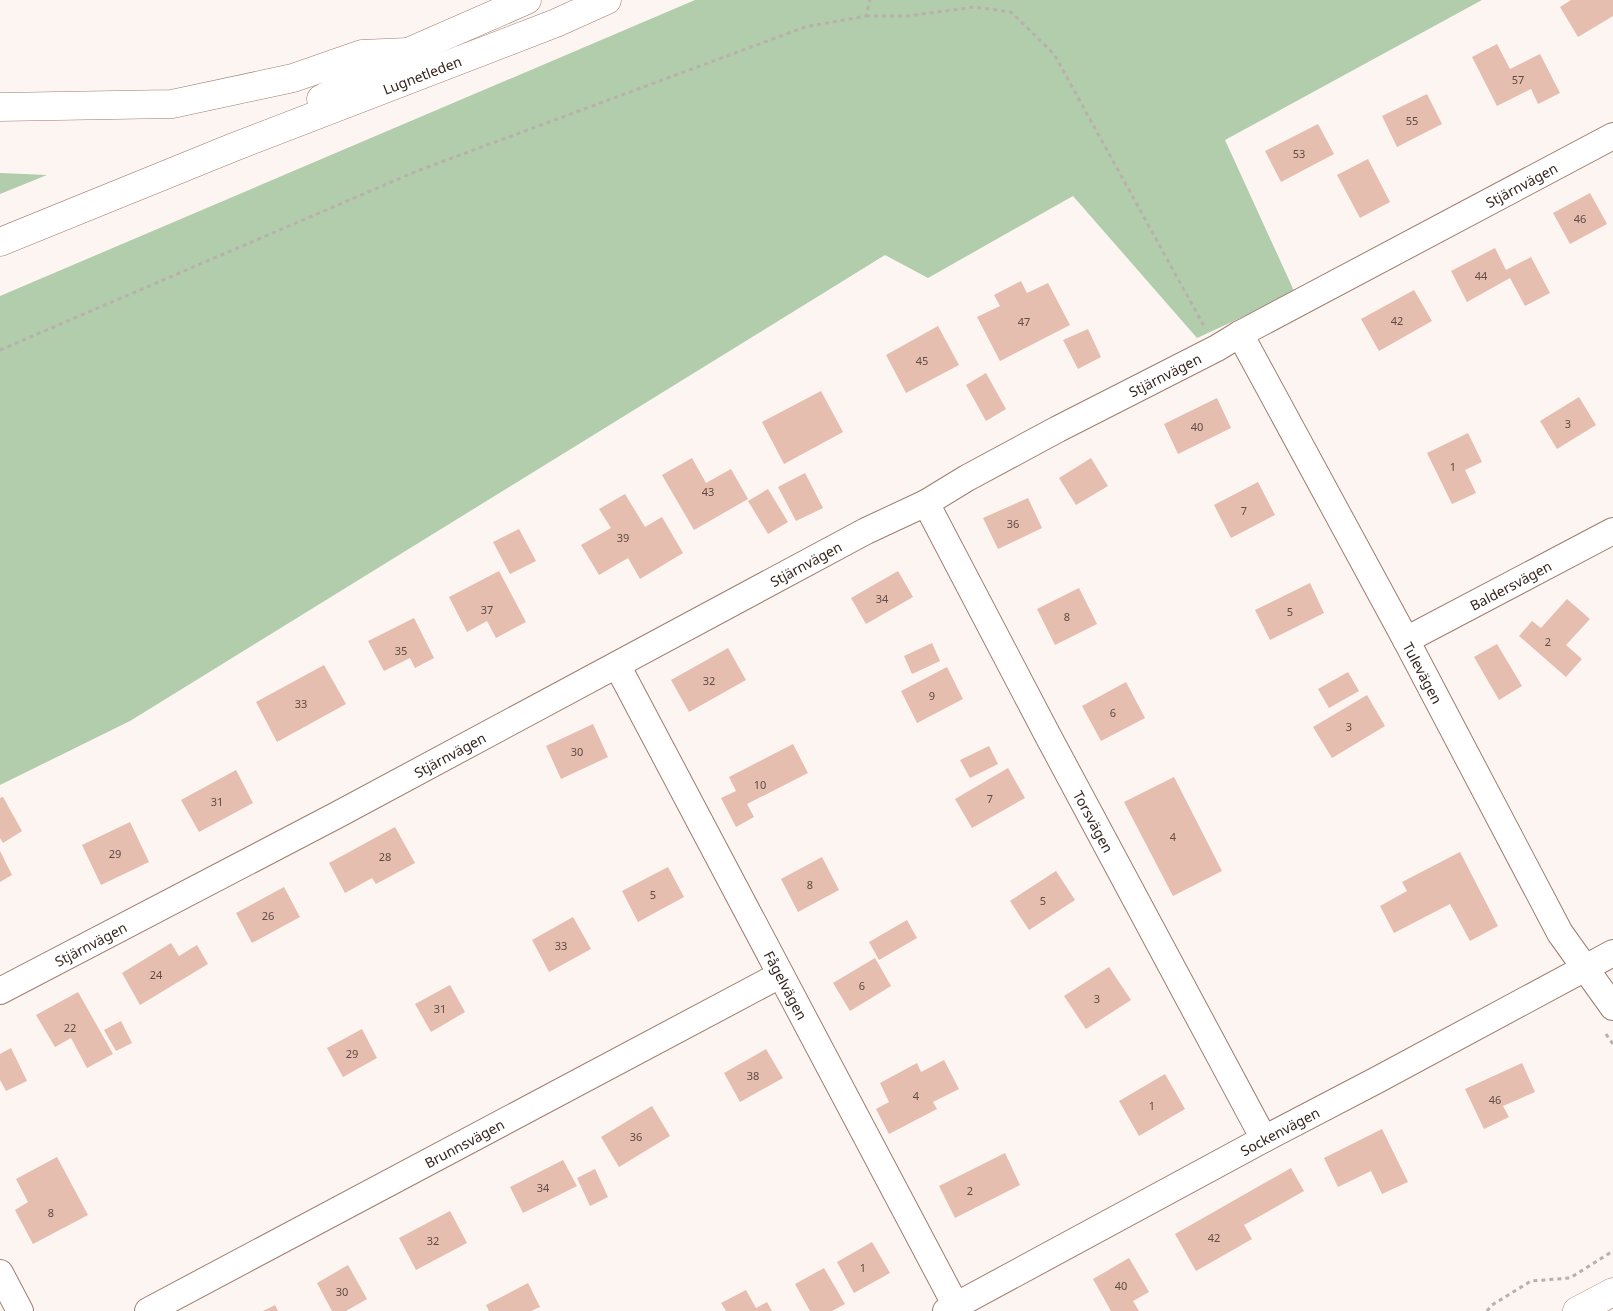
<svg xmlns="http://www.w3.org/2000/svg" width="1613" height="1311" font-family="'Noto Sans',sans-serif">
<style>
.forest{fill:#b1cdab}
.building{fill:#e5beaf}
.lines{fill:none;stroke-linecap:round;stroke-linejoin:round}
.street-casing{stroke:#a07c6e;stroke-width:28}
.secondary-casing{stroke:#a07c6e;stroke-width:29}
.highway-casing{stroke:#a07c6e;stroke-width:29}
.path{stroke:#bab0ab;stroke-width:3;stroke-dasharray:4 4;stroke-linecap:butt}
.street{stroke:#fff;stroke-width:26}
.secondary{stroke:#fff;stroke-width:28}
.highway{stroke:#fff;stroke-width:28}
.labels{text-anchor:middle;dominant-baseline:central;stroke-width:4;stroke-linejoin:round;paint-order:stroke}
.number-label{font-size:11px;fill:#604b43}
.street-label{font-size:14px;fill:#34251f;stroke:#fff}
</style>
<rect width="100%" height="100%" fill="#fdf5f1"/>
<g class="forest">
<path d="M695,0H1482L1225,140L1295,293L1197,338L1073,196L928,278L885,255L130,721L0,785V296Z"/>
<path d="M0,173L47,175L0,194Z"/>
</g>
<g class="building">
<path d="M1571,0H1613V16L1578,37L1560,7Z"/>
<path d="M1497,44L1510,69L1540,54L1560,93L1538,104L1531,89L1497,106L1472,57Z"/>
<path d="M1427,94L1442,124L1397,147L1382,116Z"/>
<path d="M1318,124L1334,154L1281,182L1265,151Z"/>
<path d="M1368,159L1390,202L1360,218L1337,175Z"/>
<path d="M1590,193L1607,224L1570,244L1553,213Z"/>
<path d="M1495,248L1506,270L1531,257L1550,293L1525,306L1510,278L1467,302L1451,271Z"/>
<path d="M1021,281L1027,293L1048,283L1070,325L1000,361L977,317L1000,306L994,295Z"/>
<path d="M1414,290L1432,321L1379,351L1361,319Z"/>
<path d="M938,326L959,365L906,393L886,355Z"/>
<path d="M1088,329L1101,357L1078,369L1063,340Z"/>
<path d="M986,373L1006,409L986,421L966,385Z"/>
<path d="M821,391L843,432L784,464L762,422Z"/>
<path d="M1579,397L1596,425L1557,449L1540,421Z"/>
<path d="M1217,398L1231,428L1178,454L1164,424Z"/>
<path d="M1468,433L1482,462L1465,470L1476,493L1452,504L1427,453Z"/>
<path d="M692,458L706,483L731,469L748,499L694,530L662,475Z"/>
<path d="M1091,458L1108,486L1076,505L1059,478Z"/>
<path d="M805,473L823,508L796,521L778,487Z"/>
<path d="M1258,482L1275,515L1231,538L1214,505Z"/>
<path d="M768,489L788,522L768,534L748,501Z"/>
<path d="M625,494L645,527L662,517L683,553L640,579L628,558L599,575L581,545L611,528L599,509Z"/>
<path d="M1028,498L1042,528L998,549L983,518Z"/>
<path d="M519,529L536,561L510,574L493,542Z"/>
<path d="M499,571L526,622L496,638L487,621L467,632L449,597Z"/>
<path d="M898,571L913,597L866,624L851,598Z"/>
<path d="M1310,583L1324,613L1270,640L1255,610Z"/>
<path d="M1079,588L1097,624L1055,645L1037,609Z"/>
<path d="M1567,599L1590,619L1566,645L1582,659L1566,677L1519,636L1532,621L1541,628Z"/>
<path d="M414,618L434,658L415,668L410,658L384,671L368,641Z"/>
<path d="M932,643L940,661L912,674L904,656Z"/>
<path d="M1497,644L1522,686L1499,700L1474,657Z"/>
<path d="M728,648L746,680L689,712L671,680Z"/>
<path d="M324,665L346,704L277,742L256,702Z"/>
<path d="M947,667L963,699L917,723L901,691Z"/>
<path d="M1348,672L1359,691L1329,708L1318,689Z"/>
<path d="M1126,682L1145,718L1101,741L1082,706Z"/>
<path d="M1367,695L1385,726L1332,758L1313,727Z"/>
<path d="M593,724L608,757L561,779L546,746Z"/>
<path d="M793,744L808,773L747,804L754,817L736,827L721,798L736,791L729,777Z"/>
<path d="M989,746L998,764L970,778L960,760Z"/>
<path d="M1008,768L1025,798L972,828L955,799Z"/>
<path d="M236,770L253,803L199,832L181,800Z"/>
<path d="M1174,777L1222,871L1173,896L1124,802Z"/>
<path d="M3,797L22,831L3,843L0,838V798Z"/>
<path d="M130,822L149,862L101,885L82,845Z"/>
<path d="M395,827L415,863L376,884L372,878L345,893L329,863Z"/>
<path d="M0,851L12,875L0,882Z"/>
<path d="M1460,852L1498,926L1470,941L1450,904L1394,933L1380,906L1407,891L1402,882Z"/>
<path d="M822,857L839,890L798,912L781,879Z"/>
<path d="M668,867L684,897L638,922L622,891Z"/>
<path d="M1056,871L1075,900L1029,930L1010,901Z"/>
<path d="M284,887L300,917L252,943L236,913Z"/>
<path d="M573,917L591,949L549,972L532,940Z"/>
<path d="M907,920L917,938L879,960L869,942Z"/>
<path d="M171,943L179,956L197,945L208,964L140,1005L122,973Z"/>
<path d="M875,958L891,986L850,1011L833,983Z"/>
<path d="M1109,967L1131,1000L1086,1029L1064,996Z"/>
<path d="M450,985L465,1012L431,1032L415,1004Z"/>
<path d="M78,992L113,1054L87,1068L71,1038L55,1047L36,1015Z"/>
<path d="M121,1021L132,1043L116,1051L104,1030Z"/>
<path d="M362,1029L377,1058L343,1077L327,1048Z"/>
<path d="M11,1048L27,1081L6,1091L0,1080V1054Z"/>
<path d="M766,1049L783,1078L740,1102L724,1073Z"/>
<path d="M944,1060L959,1089L933,1102L937,1109L889,1134L876,1109L889,1102L880,1083L917,1063L921,1072Z"/>
<path d="M1522,1063L1535,1092L1503,1106L1509,1117L1484,1129L1465,1089Z"/>
<path d="M1165,1074L1185,1109L1139,1136L1119,1101Z"/>
<path d="M652,1106L670,1136L619,1167L601,1137Z"/>
<path d="M1382,1129L1408,1182L1382,1194L1371,1171L1338,1187L1324,1158Z"/>
<path d="M1005,1153L1020,1185L955,1218L939,1186Z"/>
<path d="M57,1157L88,1215L33,1244L15,1210L28,1202L16,1179Z"/>
<path d="M563,1160L577,1186L523,1213L510,1187Z"/>
<path d="M1291,1168L1304,1191L1244,1225L1252,1239L1196,1271L1175,1234Z"/>
<path d="M595,1169L608,1197L590,1206L577,1178Z"/>
<path d="M450,1211L467,1243L416,1270L399,1238Z"/>
<path d="M872,1242L890,1273L854,1293L837,1262Z"/>
<path d="M1129,1258L1149,1292L1133,1301L1139,1311H1111L1093,1279Z"/>
<path d="M348,1265L367,1299L346,1311H332L317,1283Z"/>
<path d="M824,1268L845,1304L832,1311H810L795,1284Z"/>
<path d="M528,1283L540,1307L531,1311H489L486,1305Z"/>
<path d="M746,1290L756,1308L767,1302L772,1311H726L721,1303Z"/>
<path d="M275,1305L278,1311H263Z"/>
</g>
<g class="lines">
<g class="street-casing">
<g id="street">
<path id="s1" d="M1240,334L1406,640L1560,933L1613,1007"/>
<path id="s2" d="M926,503L1047,734L1264,1139"/>
<path id="s3" d="M1406,640L1613,531"/>
<path id="s4" d="M617,665L956,1306"/>
<path id="s5" d="M0,991L337,815L866,531L926,503L967,478L1058,429L1217,348L1240,334L1613,136"/>
<path d="M0,1273L20,1311"/>
<path id="s6" d="M148,1311L780,975"/>
<path id="s7" d="M946,1311L1264,1139L1377,1080L1613,953"/>
</g>
</g>
<g class="secondary-casing">
<path id="secondary" d="M1577,1311L1613,1292"/>
</g>
<g class="highway-casing">
<g id="highway">
<path d="M321,99L408,52L527,0"/>
<path d="M0,107L172,104L293,78L362,54L408,52"/>
<path id="s8" d="M0,242L234,147L556,23L607,0"/>
</g>
</g>
<g class="path">
<path d="M866,16H908L974,7L1011,12L1054,54L1204,326"/>
<path d="M0,350L417,171L805,27L866,16L870,0"/>
<path d="M1606,1034L1613,1044"/>
<path d="M1487,1311L1492,1305L1531,1281L1570,1278L1613,1251"/>
</g>
<use href="#street" class="street"/>
<use href="#secondary" class="secondary"/>
<use href="#highway" class="highway"/>
</g>
<g class="labels">
<g class="number-label">
<text x="1518" y="79">57</text>
<text x="1412" y="120">55</text>
<text x="1299" y="153">53</text>
<text x="1580" y="218">46</text>
<text x="1481" y="275">44</text>
<text x="1397" y="320">42</text>
<text x="1024" y="321">47</text>
<text x="922" y="360">45</text>
<text x="1568" y="423">3</text>
<text x="1197" y="426">40</text>
<text x="1453" y="466">1</text>
<text x="708" y="491">43</text>
<text x="1244" y="510">7</text>
<text x="1013" y="523">36</text>
<text x="623" y="537">39</text>
<text x="882" y="598">34</text>
<text x="487" y="609">37</text>
<text x="1290" y="611">5</text>
<text x="1067" y="616">8</text>
<text x="1548" y="641">2</text>
<text x="401" y="650">35</text>
<text x="709" y="680">32</text>
<text x="932" y="695">9</text>
<text x="301" y="703">33</text>
<text x="1113" y="712">6</text>
<text x="1349" y="726">3</text>
<text x="577" y="751">30</text>
<text x="760" y="784">10</text>
<text x="990" y="798">7</text>
<text x="217" y="801">31</text>
<text x="1173" y="836">4</text>
<text x="115" y="853">29</text>
<text x="385" y="856">28</text>
<text x="810" y="884">8</text>
<text x="653" y="894">5</text>
<text x="1043" y="900">5</text>
<text x="268" y="915">26</text>
<text x="561" y="945">33</text>
<text x="156" y="974">24</text>
<text x="862" y="985">6</text>
<text x="1097" y="998">3</text>
<text x="440" y="1008">31</text>
<text x="70" y="1027">22</text>
<text x="352" y="1053">29</text>
<text x="753" y="1075">38</text>
<text x="916" y="1095">4</text>
<text x="1495" y="1099">46</text>
<text x="1152" y="1105">1</text>
<text x="636" y="1136">36</text>
<text x="543" y="1187">34</text>
<text x="970" y="1190">2</text>
<text x="51" y="1212">8</text>
<text x="1214" y="1237">42</text>
<text x="433" y="1240">32</text>
<text x="863" y="1267">1</text>
<text x="1121" y="1285">40</text>
<text x="342" y="1291">30</text>
</g>
<g class="street-label">
<text stroke="none"><textPath href="#s8" startOffset="454">Lugnetleden</textPath></text>
<text stroke="none"><textPath href="#s5" startOffset="1722">Stjärnvägen</textPath></text>
<text stroke="none"><textPath href="#s5" startOffset="1318">Stjärnvägen</textPath></text>
<text stroke="none"><textPath href="#s5" startOffset="912">Stjärnvägen</textPath></text>
<text stroke="none"><textPath href="#s3" startOffset="118">Baldersvägen</textPath></text>
<text stroke="none"><textPath href="#s1" startOffset="385">Tulevägen</textPath></text>
<text stroke="none"><textPath href="#s5" startOffset="508">Stjärnvägen</textPath></text>
<text stroke="none"><textPath href="#s2" startOffset="360">Torsvägen</textPath></text>
<text stroke="none"><textPath href="#s5" startOffset="102">Stjärnvägen</textPath></text>
<text stroke="none"><textPath href="#s4" startOffset="362">Fågelvägen</textPath></text>
<text stroke="none"><textPath href="#s7" startOffset="379">Sockenvägen</textPath></text>
<text stroke="none"><textPath href="#s6" startOffset="358">Brunnsvägen</textPath></text>
</g>
</g>
</svg>
